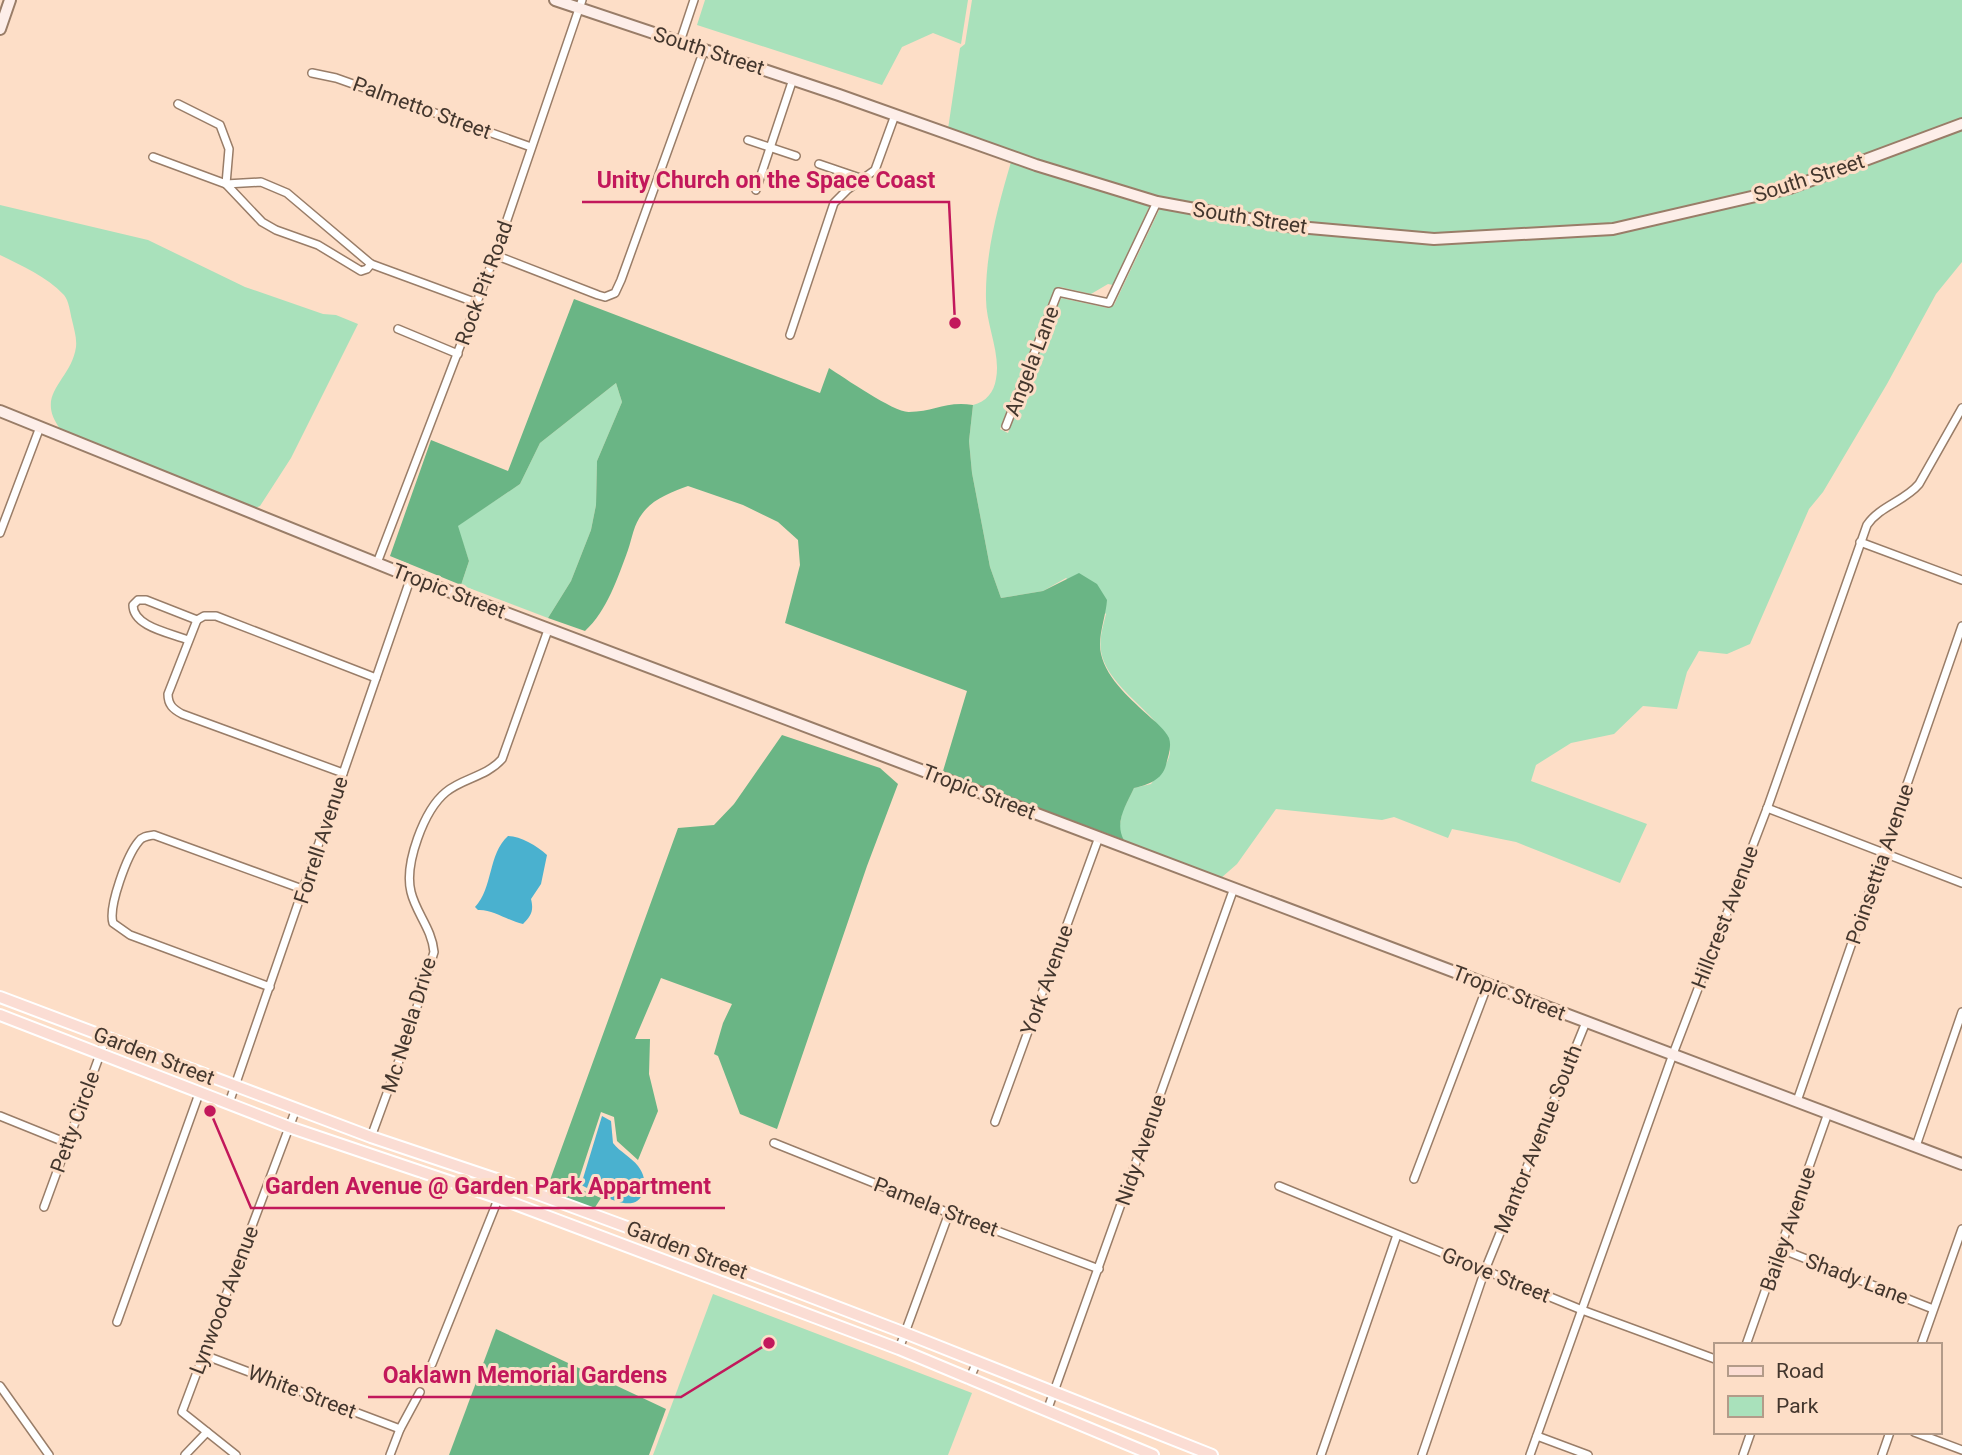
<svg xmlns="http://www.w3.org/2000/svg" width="1962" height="1455" font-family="Roboto,sans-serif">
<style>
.green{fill:#a9e1bb}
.forest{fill:#6ab585}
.water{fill:#4ab1cf}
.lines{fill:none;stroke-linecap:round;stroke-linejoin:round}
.street-casing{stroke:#997d68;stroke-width:10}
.secondary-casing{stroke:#997d68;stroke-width:14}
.primary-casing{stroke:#fff;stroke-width:14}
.street{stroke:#fff;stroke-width:7}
.secondary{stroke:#fdeee9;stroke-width:10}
.primary{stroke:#fbddd4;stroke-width:10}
.labels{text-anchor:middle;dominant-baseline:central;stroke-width:6;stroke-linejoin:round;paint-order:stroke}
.street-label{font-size:21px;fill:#43362d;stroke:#fddec7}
.leader{fill:none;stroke:#c2185b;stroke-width:2.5}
.callout-dot{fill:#c2185b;stroke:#fddec7;stroke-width:2.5}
.callout-label{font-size:23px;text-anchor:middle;font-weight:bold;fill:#c2185b;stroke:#fddec7;stroke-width:6;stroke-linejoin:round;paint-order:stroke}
</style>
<rect width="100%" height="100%" fill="#fddec7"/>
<g class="green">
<path d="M705,0H968L961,44L933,33L902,47L882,85L697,25Z"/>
<path d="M972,0H1962V119L1790,183L1613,224L1435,233L1287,221L1159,197L1037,160L948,129L960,48L965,44Z"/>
<path d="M1962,129V262L1936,294L1887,384L1823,492L1809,509L1750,644L1727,654L1699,651L1687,672L1677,709L1643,706L1614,734L1571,743L1536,765L1531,781L1647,824L1620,883L1516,842L1452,829L1448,838L1394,817L1382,820L1276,809L1237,864L1221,878L1125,842L1119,831L1122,812L1134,788L1151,784C1158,775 1169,764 1170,752C1171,719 1107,691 1101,651C1099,639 1103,626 1106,614L1066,578L1043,591L1001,598L990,567L972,473L969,441L973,405C986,402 994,392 996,379C1001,353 986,325 986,299C985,254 998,206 1011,162L1150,205L1113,285L1108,284L1091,294L1060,287L1054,290L1000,429L1008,433L1061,298L1108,308L1114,305L1160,208L1286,231L1433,244L1613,234L1792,193Z"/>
<path d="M0,205L148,240L245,287L323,314L336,315L358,324L291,458L260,506L255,508L61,430C33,393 71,382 76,347C77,338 74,329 72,320C70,312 69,301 64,295C46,276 22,266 0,255Z"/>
<path d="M616,383L622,402L597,461L596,505L591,530L571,581L548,618L461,585L469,561L457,526L520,484L540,443Z"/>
<path d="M713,1294L972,1393L948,1455H653Z"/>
</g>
<g class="forest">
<path d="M574,299L820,393L829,368C843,377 895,413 909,412C934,412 945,401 973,405L969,441L972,473L990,567L1001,598L1043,591L1079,573L1097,584L1107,600C1106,617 1097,637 1101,654C1107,680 1132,700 1151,718C1157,723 1165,730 1169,738C1172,747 1168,756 1166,765C1162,780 1148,785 1134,788C1126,805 1114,823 1124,840L945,773L943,771L967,691L785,623L800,565L798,540L778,522L743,505L688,486C672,492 652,499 642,514C634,524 632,538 628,550C618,577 607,611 585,631L548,618L571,581L591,530L596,505L597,461L622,402L616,383L540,443L520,484L458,526L469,561L461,585L390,556L431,440L508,471Z"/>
<path d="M782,735L880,768L898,784L867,866L777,1129L740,1114L718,1056L714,1054L723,1023L732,1004L661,978L635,1039H650L649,1074L658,1111L638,1160L617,1141L614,1117L601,1112L577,1185L580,1189L601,1198L594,1209L546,1191L678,828L714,825L734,804Z"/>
<path d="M496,1329L666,1409L649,1455H449Z"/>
</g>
<g class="water">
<path d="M508,836C521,836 537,846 547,855L541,884L531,899C534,911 531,916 523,924C508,921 493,909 478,910L475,907C493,888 488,854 508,836Z"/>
<path d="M602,1116L611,1121L613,1143C620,1152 631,1157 638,1166C644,1174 646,1182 643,1192C636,1218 597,1192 581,1185Z"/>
</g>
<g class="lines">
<g class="street-casing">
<g id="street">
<path d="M680,42L694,0"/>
<path d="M312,73L336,78L531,147"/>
<path d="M178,104L220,125L229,149L226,184L262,222L276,230L318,245L361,271L367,269L371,264"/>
<path d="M748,140L796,156"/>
<path d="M153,157L226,184L261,182L287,193L371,264L477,303"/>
<path d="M819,164L863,179"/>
<path d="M756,190L793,79"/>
<path d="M495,255L598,295L605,297L615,293L621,280L704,50"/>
<path d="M398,329L458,354"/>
<path d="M790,335L834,203L847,190L875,170L895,115"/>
<path d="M1006,426L1058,292L1109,303L1157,202"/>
<path d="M0,533L40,427"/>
<path d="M1860,542L1962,580"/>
<path d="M377,563L495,255L582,0"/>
<path d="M197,620L168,694C168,705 173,709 182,714L343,773"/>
<path d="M197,620L204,616H216L376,678"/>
<path d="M188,640C171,633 133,627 133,605L138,600H146L197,620"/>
<path d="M1767,808L1962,883"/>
<path d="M270,987L130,935L113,923C108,907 127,855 139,841C143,836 148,836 154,835L305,890"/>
<path d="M1797,1101L1962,626"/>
<path d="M229,1103L411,577"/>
<path d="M0,1116L67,1143"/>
<path d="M995,1122L1099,837"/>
<path d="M371,1137L408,1036L434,952C432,929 416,913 411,892C404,864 424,810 446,792C463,778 486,777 502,759L548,630"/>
<path d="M774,1143L949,1213L1099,1269"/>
<path d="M1916,1146L1962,1012"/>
<path d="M1414,1179L1488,984"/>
<path d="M1279,1186L1582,1310L1715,1359"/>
<path d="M44,1207L106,1038"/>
<path d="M1781,1249L1933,1309"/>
<path d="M117,1322L200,1091"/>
<path d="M1746,1345L1828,1113"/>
<path d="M1921,1345L1962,1229"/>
<path d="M899,1349L949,1213"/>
<path d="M204,1355L400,1429"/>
<path d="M432,1364L505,1182"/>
<path d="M969,1380L977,1362"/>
<path d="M0,1386L49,1455"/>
<path d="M1047,1411L1234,888"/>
<path d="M1914,1432L1962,1450"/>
<path d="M1537,1436L1588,1455"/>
<path d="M185,1455L207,1432"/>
<path d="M236,1455L182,1412L296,1109"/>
<path d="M390,1455L400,1429L420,1392"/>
<path d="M1321,1455L1397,1235"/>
<path d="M1422,1455L1485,1270L1586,1022"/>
<path d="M1530,1455L1673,1054L1768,806L1867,525C1880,506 1905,501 1919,484L1962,408"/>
<path d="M1743,1455L1751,1432"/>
<path d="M1882,1455L1890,1432"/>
</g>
</g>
<g class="secondary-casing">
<g id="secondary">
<path d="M555,0L839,95L1036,165L1157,202L1287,226L1434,239L1613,229L1790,188L1962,124"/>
<path d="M0,29L10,0"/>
<path d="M0,411L411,577L1962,1164"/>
</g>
</g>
<g class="primary-casing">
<g id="primary">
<path d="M0,997L371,1137L505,1182L646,1234L905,1333L1212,1455"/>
<path d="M0,1015L289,1127L499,1198L899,1349L1153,1455"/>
</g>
</g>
<use href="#street" class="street"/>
<use href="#secondary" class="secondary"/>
<use href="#primary" class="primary"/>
</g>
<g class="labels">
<g class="street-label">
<text transform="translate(709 51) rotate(18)">South Street</text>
<text transform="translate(422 108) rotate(20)">Palmetto Street</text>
<text transform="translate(1809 178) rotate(-18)">South Street</text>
<text transform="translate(1250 218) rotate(9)">South Street</text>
<text transform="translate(484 283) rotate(-70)">Rock Pit Road</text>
<text transform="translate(1032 361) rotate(-69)">Angela Lane</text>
<text transform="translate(449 591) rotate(21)">Tropic Street</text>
<text transform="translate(979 792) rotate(21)">Tropic Street</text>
<text transform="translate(321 840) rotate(-72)">Forrell Avenue</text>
<text transform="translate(1880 864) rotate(-71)">Poinsettia Avenue</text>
<text transform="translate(1725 917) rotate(-69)">Hillcrest Avenue</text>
<text transform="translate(1047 980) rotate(-70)">York Avenue</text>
<text transform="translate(1509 993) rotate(21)">Tropic Street</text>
<text transform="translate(409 1025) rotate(-73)">Mc Neela Drive</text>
<text transform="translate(154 1056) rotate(21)">Garden Street</text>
<text transform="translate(75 1122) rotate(-70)">Petty Circle</text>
<text transform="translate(1538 1139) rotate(-68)">Mantor Avenue South</text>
<text transform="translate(1141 1150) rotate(-71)">Nidy Avenue</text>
<text transform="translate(936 1207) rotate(21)">Pamela Street</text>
<text transform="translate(1788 1229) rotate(-71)">Bailey Avenue</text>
<text transform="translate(687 1250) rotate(21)">Garden Street</text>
<text transform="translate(1496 1275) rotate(22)">Grove Street</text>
<text transform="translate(1857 1279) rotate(21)">Shady Lane</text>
<text transform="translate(224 1300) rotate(-69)">Lynwood Avenue</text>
<text transform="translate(302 1392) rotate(21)">White Street</text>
</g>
</g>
<path class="leader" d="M955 323L949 202H582M210 1111L251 1208H725M769 1343L681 1397H368"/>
<g class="callout-dot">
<circle cx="955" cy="323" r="7"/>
<circle cx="210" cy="1111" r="7"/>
<circle cx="769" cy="1343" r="7"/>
</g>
<g class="callout-label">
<text x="766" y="188">Unity Church on the Space Coast</text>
<text x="488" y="1194">Garden Avenue @ Garden Park Appartment</text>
<text x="525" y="1383">Oaklawn Memorial Gardens</text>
</g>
<rect x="1714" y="1343" width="228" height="91" fill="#fddec7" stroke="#b39b89" stroke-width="2"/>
<rect x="1728" y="1366" width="35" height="10" fill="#fbddd4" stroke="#b39b89" stroke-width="2"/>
<text x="1776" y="1378" font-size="21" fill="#43362d">Road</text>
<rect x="1728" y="1396" width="35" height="21" fill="#a9e1bb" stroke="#b39b89" stroke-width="2"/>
<text x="1776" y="1413" font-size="21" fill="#43362d">Park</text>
</svg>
